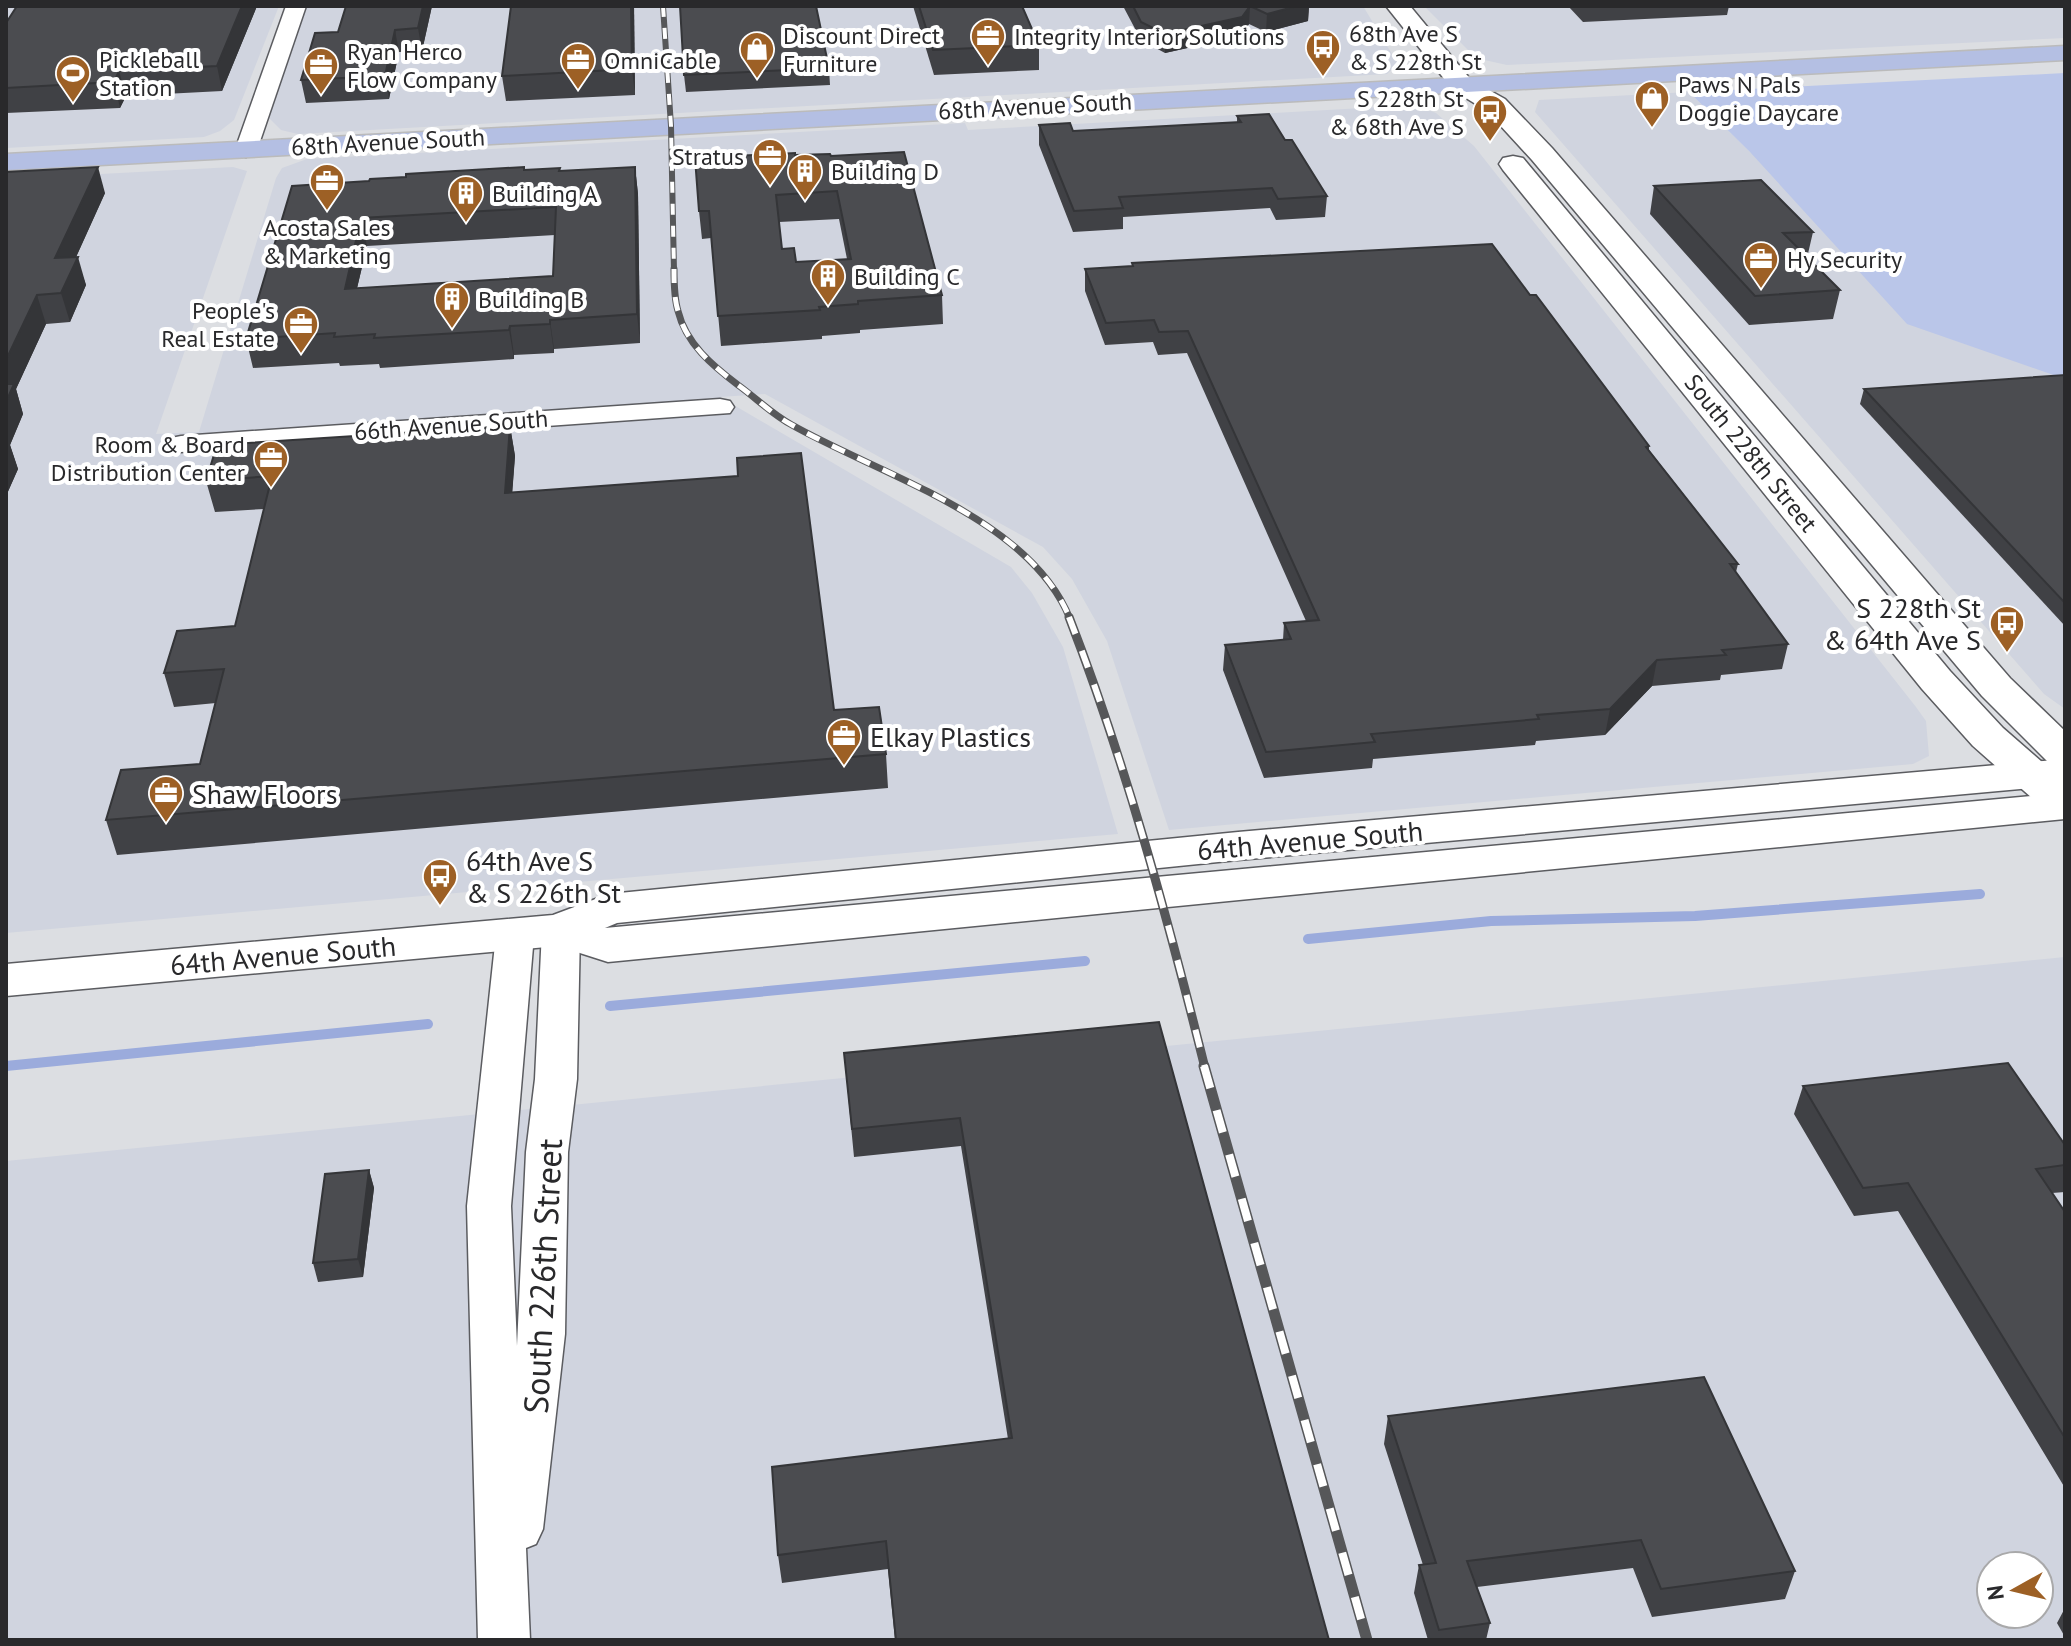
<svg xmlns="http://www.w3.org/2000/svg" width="2071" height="1646" font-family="'PT Sans',sans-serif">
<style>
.built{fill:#d0d4df;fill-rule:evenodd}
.green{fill:#bac6e9}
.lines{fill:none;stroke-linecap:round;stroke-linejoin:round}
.stream{stroke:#9babdc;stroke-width:10}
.minor-casing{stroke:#5b5c60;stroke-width:3}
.tertiary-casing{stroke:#5b5c60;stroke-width:3}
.secondary-casing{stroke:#5b5c60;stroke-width:3}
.primary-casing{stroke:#bbb;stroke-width:3}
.minor{fill:#fff;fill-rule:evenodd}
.tertiary{fill:#fff;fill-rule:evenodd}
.secondary{fill:#fff;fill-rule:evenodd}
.primary{fill:#b4bfe3;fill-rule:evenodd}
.rail-far3-casing{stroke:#565759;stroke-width:6}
.rail-far2-casing{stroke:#565759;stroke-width:7}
.rail-far1-casing{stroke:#565759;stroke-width:9}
.rail-casing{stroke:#565759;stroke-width:11}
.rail-far3{stroke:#fff;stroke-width:4;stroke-dasharray:11;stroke-linecap:butt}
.rail-far2{stroke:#fff;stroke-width:5;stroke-dasharray:14;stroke-linecap:butt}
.rail-far1{stroke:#fff;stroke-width:6;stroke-dasharray:18;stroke-linecap:butt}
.rail{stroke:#fff;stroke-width:8;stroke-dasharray:23;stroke-linecap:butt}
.wall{fill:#404145;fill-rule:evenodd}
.shaded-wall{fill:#343538}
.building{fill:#4b4c50;stroke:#343538;stroke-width:2;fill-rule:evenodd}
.labels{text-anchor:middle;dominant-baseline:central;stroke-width:8;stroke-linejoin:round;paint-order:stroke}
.far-poi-label{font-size:24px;fill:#29292b;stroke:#fff;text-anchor:start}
.far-street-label{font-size:24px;fill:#29292b;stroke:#fff}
.poi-label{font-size:28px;fill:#29292b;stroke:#fff;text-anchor:start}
.street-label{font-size:28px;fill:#29292b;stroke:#fff}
.near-street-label{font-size:34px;fill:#29292b;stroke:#fff}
</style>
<rect width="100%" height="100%" fill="#dcdee2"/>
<g class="built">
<path d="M6,6H279L234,120L220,131L204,137L6,148Z"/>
<path d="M304,6H1363L1398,64L1387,74L298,134L281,130L265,114Z"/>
<path d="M1424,6H2065V38L1507,65L1480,59L1472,54Z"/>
<path d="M1689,92L1750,152L2065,379V709L2044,694L1535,112L1539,100Z"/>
<path d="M1380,107H1421L1436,113L1474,146L1916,707L1926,721L1929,756L1913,764L1169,830L1107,641L1072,579L1043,547L765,394L720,397L1011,567L1032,593L1063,647L1118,834L6,933V179L233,167L247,171L156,434L199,432L276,178L282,168L307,159L965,123L968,130Z"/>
<path d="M2065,957V1640H6V1161ZM1991,1566H2039V1614H1991Z"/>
</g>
<path class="green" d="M2065,73V379L1907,324L1750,152L1689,92Z"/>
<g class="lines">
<g class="stream">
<path d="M1308,939L1491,921L1695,916L1980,894"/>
<path d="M610,1006L1085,961"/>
<path d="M6,1066L428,1024"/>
</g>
<g class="minor-casing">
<g id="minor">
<path d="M286,6H306L257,150L246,157L238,155L235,150Z"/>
<path d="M720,399L730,401L734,407L730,413L181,452L171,450L167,444L171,438L181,436Z"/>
<path d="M561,918L575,921L580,930L577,1079L568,1152L565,1334L543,1529L536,1544L526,1548L530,1640H478L467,1206L496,935L501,926L515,922L529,926L534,935L511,1206L517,1346L526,1152L535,1079L542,930L547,921Z"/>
</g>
</g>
<g class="tertiary-casing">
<path id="tertiary" d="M2065,759V785L1238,860L617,923L605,928L2065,793V819L608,962L558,946L6,996V964L553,915L609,894L1238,832Z"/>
</g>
<g class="secondary-casing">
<g id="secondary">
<path d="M1386,6H1410L1471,80L1505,99L1552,148L2010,678L2065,731V768L2050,764L1982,696L1532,160L1487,111L1453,90Z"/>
<path d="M1513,156L1523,158L1950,671L2003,728L2065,782V818L2050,814L1973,746L1922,689L1503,170L1499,164L1503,158Z"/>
</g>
</g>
<g class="primary-casing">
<path id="primary" d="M2065,46V60L6,170V154Z"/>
</g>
<use href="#minor" class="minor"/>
<use href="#tertiary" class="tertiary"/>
<use href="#secondary" class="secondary"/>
<use href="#primary" class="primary"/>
<g class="rail-far3-casing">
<path id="rail-far3" d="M663,6L671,126L674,271"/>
</g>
<g class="rail-far2-casing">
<path id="rail-far2" d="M674,269C674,283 674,298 678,311C686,344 713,366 738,385C756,398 773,415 792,425C880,475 1030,518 1070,619"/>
</g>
<g class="rail-far1-casing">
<path id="rail-far1" d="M1069,617C1126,764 1167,916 1205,1068"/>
</g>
<g class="rail-casing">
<path id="rail" d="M1204,1066L1367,1640"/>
</g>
<use href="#rail-far3" class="rail-far3"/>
<use href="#rail-far2" class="rail-far2"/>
<use href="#rail-far1" class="rail-far1"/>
<use href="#rail" class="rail"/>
</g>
<g class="wall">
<path d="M17,6H257L222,91L126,96L120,108L6,113V23Z"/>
<path d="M346,6H432L422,51L399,52L389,99L306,103L301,80L338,32Z"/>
<path d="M634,6L635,95L506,101L502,76Z"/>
<path d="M913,6H1022L1039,45V70L934,75Z"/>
<path d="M1123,6H1309L1308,21L1266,32L1249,24L1241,36L1165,53L1141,40Z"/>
<path d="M1568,6H1729L1727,15L1583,22Z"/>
<path d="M829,68L830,85L686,92L684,75Z"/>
<path d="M1237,116L1285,140L1327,196L1325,217L1276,220L1270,208L1123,217V229L1073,232L1039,145V125L1073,131L1237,122Z"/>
<path d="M795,155L831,156L942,295L943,324L860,330V333L822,336V339L721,346L711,238L702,239L699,211ZM839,219L847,259L796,262L782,249L779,222Z"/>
<path d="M635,167L638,194L640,343L554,349V353L514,355V359L380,368L379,364L340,366L339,363L253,368L246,339L369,181L524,170L560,171ZM555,235L553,276L357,288L367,246Z"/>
<path d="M6,172L105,193L76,257L86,285L70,322L46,324L16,389L23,414L10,445L18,469L6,496Z"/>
<path d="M1654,186L1813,232L1807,258L1840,290L1833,319L1749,325L1650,214Z"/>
<path d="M1132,263L1530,295L1649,446V450L1738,564L1736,572L1788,644L1782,669L1721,675L1720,680L1652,686L1605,735L1536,741L1535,745L1373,759L1372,768L1264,778L1223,670L1225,645L1283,640L1284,623L1306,621L1187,353L1158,355L1153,342L1105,345L1085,291V269L1132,266Z"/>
<path d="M2065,375V626L1860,404L1864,389Z"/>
<path d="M510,426L515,456L512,492L834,710L886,754L888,788L117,855L106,820L200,764L216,703L174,707L164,673L235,626L264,509L215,512L206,481Z"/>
<path d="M1159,1022L1329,1640H895L888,1569L782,1583L778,1555L1008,1439L961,1146L854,1157L844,1053Z"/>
<path d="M1803,1086L2065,1145V1192L2052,1193L2065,1212V1488L1898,1211L1854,1216L1794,1114Z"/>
<path d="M369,1170L374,1188L363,1277L318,1282L313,1263Z"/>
<path d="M1388,1416L1795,1571L1785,1599L1652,1617L1633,1568L1477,1587L1490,1623L1486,1640H1428L1414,1593L1419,1565H1423L1384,1444Z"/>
<path d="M2065,1608V1637L2057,1623Z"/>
</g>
<g class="shaded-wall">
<path d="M242,6H257L222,91L217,66Z"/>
<path d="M423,6H432L422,51L418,28Z"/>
<path d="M631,6H634L635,95L632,69Z"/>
<path d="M1250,6L1249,24L1241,36L1165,53V34Z"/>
<path d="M1297,6H1309L1308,21L1266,32L1267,14Z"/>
<path d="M395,30L399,52L389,99L385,76Z"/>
<path d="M119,71L126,96L120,108L114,82Z"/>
<path d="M98,167L105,193L63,286L55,258Z"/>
<path d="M635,167L638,194L640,343L637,314Z"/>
<path d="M361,218L367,246L350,318L345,289Z"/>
<path d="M78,257L86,285L70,322L61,293Z"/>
<path d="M37,295L46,324L16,389L23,414L10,445L18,469L6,496V360Z"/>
<path d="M550,320L554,349V353L550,324Z"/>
<path d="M510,326L514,355V359L509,330Z"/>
<path d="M510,426L515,456L510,524L505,493Z"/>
<path d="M1657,660L1652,686L1605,735L1610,709Z"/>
<path d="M369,1170L374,1188L363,1277L358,1259Z"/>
</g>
<g class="building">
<path d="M17,6H242L217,66L119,71L114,82L6,88V23Z"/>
<path d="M346,6H423L418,28L395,30L385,76L301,80L315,33L338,32Z"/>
<path d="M511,6H631L632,69L502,76Z"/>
<path d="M680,6H816L829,68L684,75Z"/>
<path d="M919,6H1022L1039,45L933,50Z"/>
<path d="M1133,6H1250L1242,17L1165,34L1141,22Z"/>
<path d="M1250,6H1297L1267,14Z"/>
<path d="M1269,114L1285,140H1292L1327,196L1278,199L1272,188L1119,197L1123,208L1074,211L1039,125L1070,123L1073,131L1241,122L1237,116Z"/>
<path d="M904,152L942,295L858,301V304L819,307L820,310L718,316L709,211H699L695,158L795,153V155L830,154L831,156ZM837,191L851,259L796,262L794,248L782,249L776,195Z"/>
<path d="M98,167L55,258L78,257L61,293L37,295L6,360V172Z"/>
<path d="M524,167V170L560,168L559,171L635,167L637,314L550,320V324L510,326L509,330L374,338L375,334L334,337L335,333L246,339L292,186L369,181L370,179L406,177V174ZM556,207L553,276L345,289L361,218Z"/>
<path d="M1761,180L1813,232L1783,233L1840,290L1755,296L1654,186Z"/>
<path d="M1492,244L1530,295H1536L1649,446L1646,447L1738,564H1730L1788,644L1722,650L1726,655L1657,660L1610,709L1537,715L1539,719L1371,734L1375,742L1266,752L1225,645L1291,639L1284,623L1319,620L1188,331L1159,332L1154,320L1106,323L1085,269L1133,266L1132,263Z"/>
<path d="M2065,375V603L1864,389Z"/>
<path d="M6,384H14L6,402Z"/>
<path d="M510,426L505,493L738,476L737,458L801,453L834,710L879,707L886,754L106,820L121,770L200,764L224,669L164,673L177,631L235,626L272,476L206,481L217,445Z"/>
<path d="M1159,1022L1329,1640H896L886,1541L778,1555L772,1467L1012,1438L960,1118L852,1129L844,1053Z"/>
<path d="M2008,1063L2065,1145V1165L2036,1169L2065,1212V1438L1908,1183L1863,1188L1803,1086Z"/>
<path d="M369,1170L358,1259L313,1263L325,1174Z"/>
<path d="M1704,1377L1795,1571L1661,1589L1641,1540L1467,1561L1490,1623L1439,1630L1419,1565L1436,1563L1388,1416Z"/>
</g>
<defs>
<g id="office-pin" transform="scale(1.8)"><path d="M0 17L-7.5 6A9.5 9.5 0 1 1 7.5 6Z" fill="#9d6025" stroke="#fff"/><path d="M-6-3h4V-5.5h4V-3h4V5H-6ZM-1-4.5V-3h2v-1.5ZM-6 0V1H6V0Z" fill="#fff"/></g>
<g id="bus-pin" transform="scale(1.8)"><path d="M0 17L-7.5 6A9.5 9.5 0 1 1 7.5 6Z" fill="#9d6025" stroke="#fff"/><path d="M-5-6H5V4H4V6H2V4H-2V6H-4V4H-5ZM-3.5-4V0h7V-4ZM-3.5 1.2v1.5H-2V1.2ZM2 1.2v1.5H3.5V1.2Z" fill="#fff"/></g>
<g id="shop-pin" transform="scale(1.8)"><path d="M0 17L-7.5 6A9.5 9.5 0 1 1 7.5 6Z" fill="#9d6025" stroke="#fff"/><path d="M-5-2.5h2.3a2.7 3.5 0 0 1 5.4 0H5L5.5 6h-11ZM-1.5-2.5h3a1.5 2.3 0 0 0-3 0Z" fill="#fff"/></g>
<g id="stadium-pin" transform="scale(1.8)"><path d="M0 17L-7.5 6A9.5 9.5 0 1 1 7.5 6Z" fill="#9d6025" stroke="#fff"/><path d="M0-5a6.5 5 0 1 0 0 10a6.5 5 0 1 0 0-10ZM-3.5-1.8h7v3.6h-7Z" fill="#fff"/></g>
<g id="building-pin" transform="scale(1.8)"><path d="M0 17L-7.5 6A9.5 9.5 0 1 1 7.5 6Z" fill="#9d6025" stroke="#fff"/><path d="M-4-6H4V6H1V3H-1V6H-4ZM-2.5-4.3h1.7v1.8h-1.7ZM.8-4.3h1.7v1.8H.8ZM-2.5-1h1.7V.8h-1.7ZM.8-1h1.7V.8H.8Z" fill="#fff"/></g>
</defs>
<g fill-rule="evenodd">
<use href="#office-pin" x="988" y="36"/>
<use href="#bus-pin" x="1323" y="47"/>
<use href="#shop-pin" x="757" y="49"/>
<use href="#office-pin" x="578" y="60"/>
<use href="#office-pin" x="321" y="65"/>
<use href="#stadium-pin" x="73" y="73"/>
<use href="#shop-pin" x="1652" y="98"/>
<use href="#bus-pin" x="1490" y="112"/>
<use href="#office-pin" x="770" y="156"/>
<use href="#building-pin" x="805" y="171"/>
<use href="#office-pin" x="327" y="181"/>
<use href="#building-pin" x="466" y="193"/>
<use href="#office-pin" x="1761" y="259"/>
<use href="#building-pin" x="828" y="276"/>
<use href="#building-pin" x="452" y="299"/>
<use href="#office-pin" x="301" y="324"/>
<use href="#office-pin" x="271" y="458"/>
<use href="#bus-pin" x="2007" y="623"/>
<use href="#office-pin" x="844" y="736"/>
<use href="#office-pin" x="166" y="793"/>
<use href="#bus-pin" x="440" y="876"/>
</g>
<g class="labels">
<g class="far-poi-label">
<text x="1349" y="33">68th Ave S<tspan x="1349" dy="28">&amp; S 228th St</tspan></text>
<text x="783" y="35">Discount Direct<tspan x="783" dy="28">Furniture</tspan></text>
<text x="1014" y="36">Integrity Interior Solutions</text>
<text x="347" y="51">Ryan Herco<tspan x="347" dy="28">Flow Company</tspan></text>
<text x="99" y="59">Pickleball<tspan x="99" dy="28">Station</tspan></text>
<text x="604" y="60">OmniCable</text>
<text x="1678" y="84">Paws N Pals<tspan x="1678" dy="28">Doggie Daycare</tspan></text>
<text x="1464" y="98" text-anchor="end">S 228th St<tspan x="1464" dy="28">&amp; 68th Ave S</tspan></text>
<text x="744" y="156" text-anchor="end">Stratus</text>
<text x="831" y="171">Building D</text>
<text x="492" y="193">Building A</text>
<text x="327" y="227" text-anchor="middle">Acosta Sales<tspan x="327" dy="28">&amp; Marketing</tspan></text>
<text x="1787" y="259">Hy Security</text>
<text x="854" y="276">Building C</text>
<text x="478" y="299">Building B</text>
<text x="275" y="310" text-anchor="end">People's<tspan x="275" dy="28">Real Estate</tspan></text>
<text x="245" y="444" text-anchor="end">Room &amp; Board<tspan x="245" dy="28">Distribution Center</tspan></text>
</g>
<g class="far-street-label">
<text transform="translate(1035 106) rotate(-3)">68th Avenue South</text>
<text transform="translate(388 142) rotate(-3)">68th Avenue South</text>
<text transform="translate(451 425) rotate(-4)">66th Avenue South</text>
<text transform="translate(1751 453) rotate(51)">South 228th Street</text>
</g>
<g class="poi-label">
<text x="1981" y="607" text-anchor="end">S 228th St<tspan x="1981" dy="32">&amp; 64th Ave S</tspan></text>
<text x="870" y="736">Elkay Plastics</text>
<text x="192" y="793">Shaw Floors</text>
<text x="466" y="860">64th Ave S<tspan x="466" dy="32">&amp; S 226th St</tspan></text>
</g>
<g class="street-label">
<text transform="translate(1310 840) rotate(-5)">64th Avenue South</text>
<text transform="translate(283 955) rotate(-5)">64th Avenue South</text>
</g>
<g class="near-street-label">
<text transform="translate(542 1276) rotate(-87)">South 226th Street</text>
</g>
</g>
<rect width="2071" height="1646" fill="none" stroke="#29292b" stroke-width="16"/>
<g transform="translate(2015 1590) rotate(262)"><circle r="38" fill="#ffffff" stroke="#a9a9aa" stroke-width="2"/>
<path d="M0-6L14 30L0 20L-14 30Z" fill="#9d6025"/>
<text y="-12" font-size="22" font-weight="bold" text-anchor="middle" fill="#29292b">N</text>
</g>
</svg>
